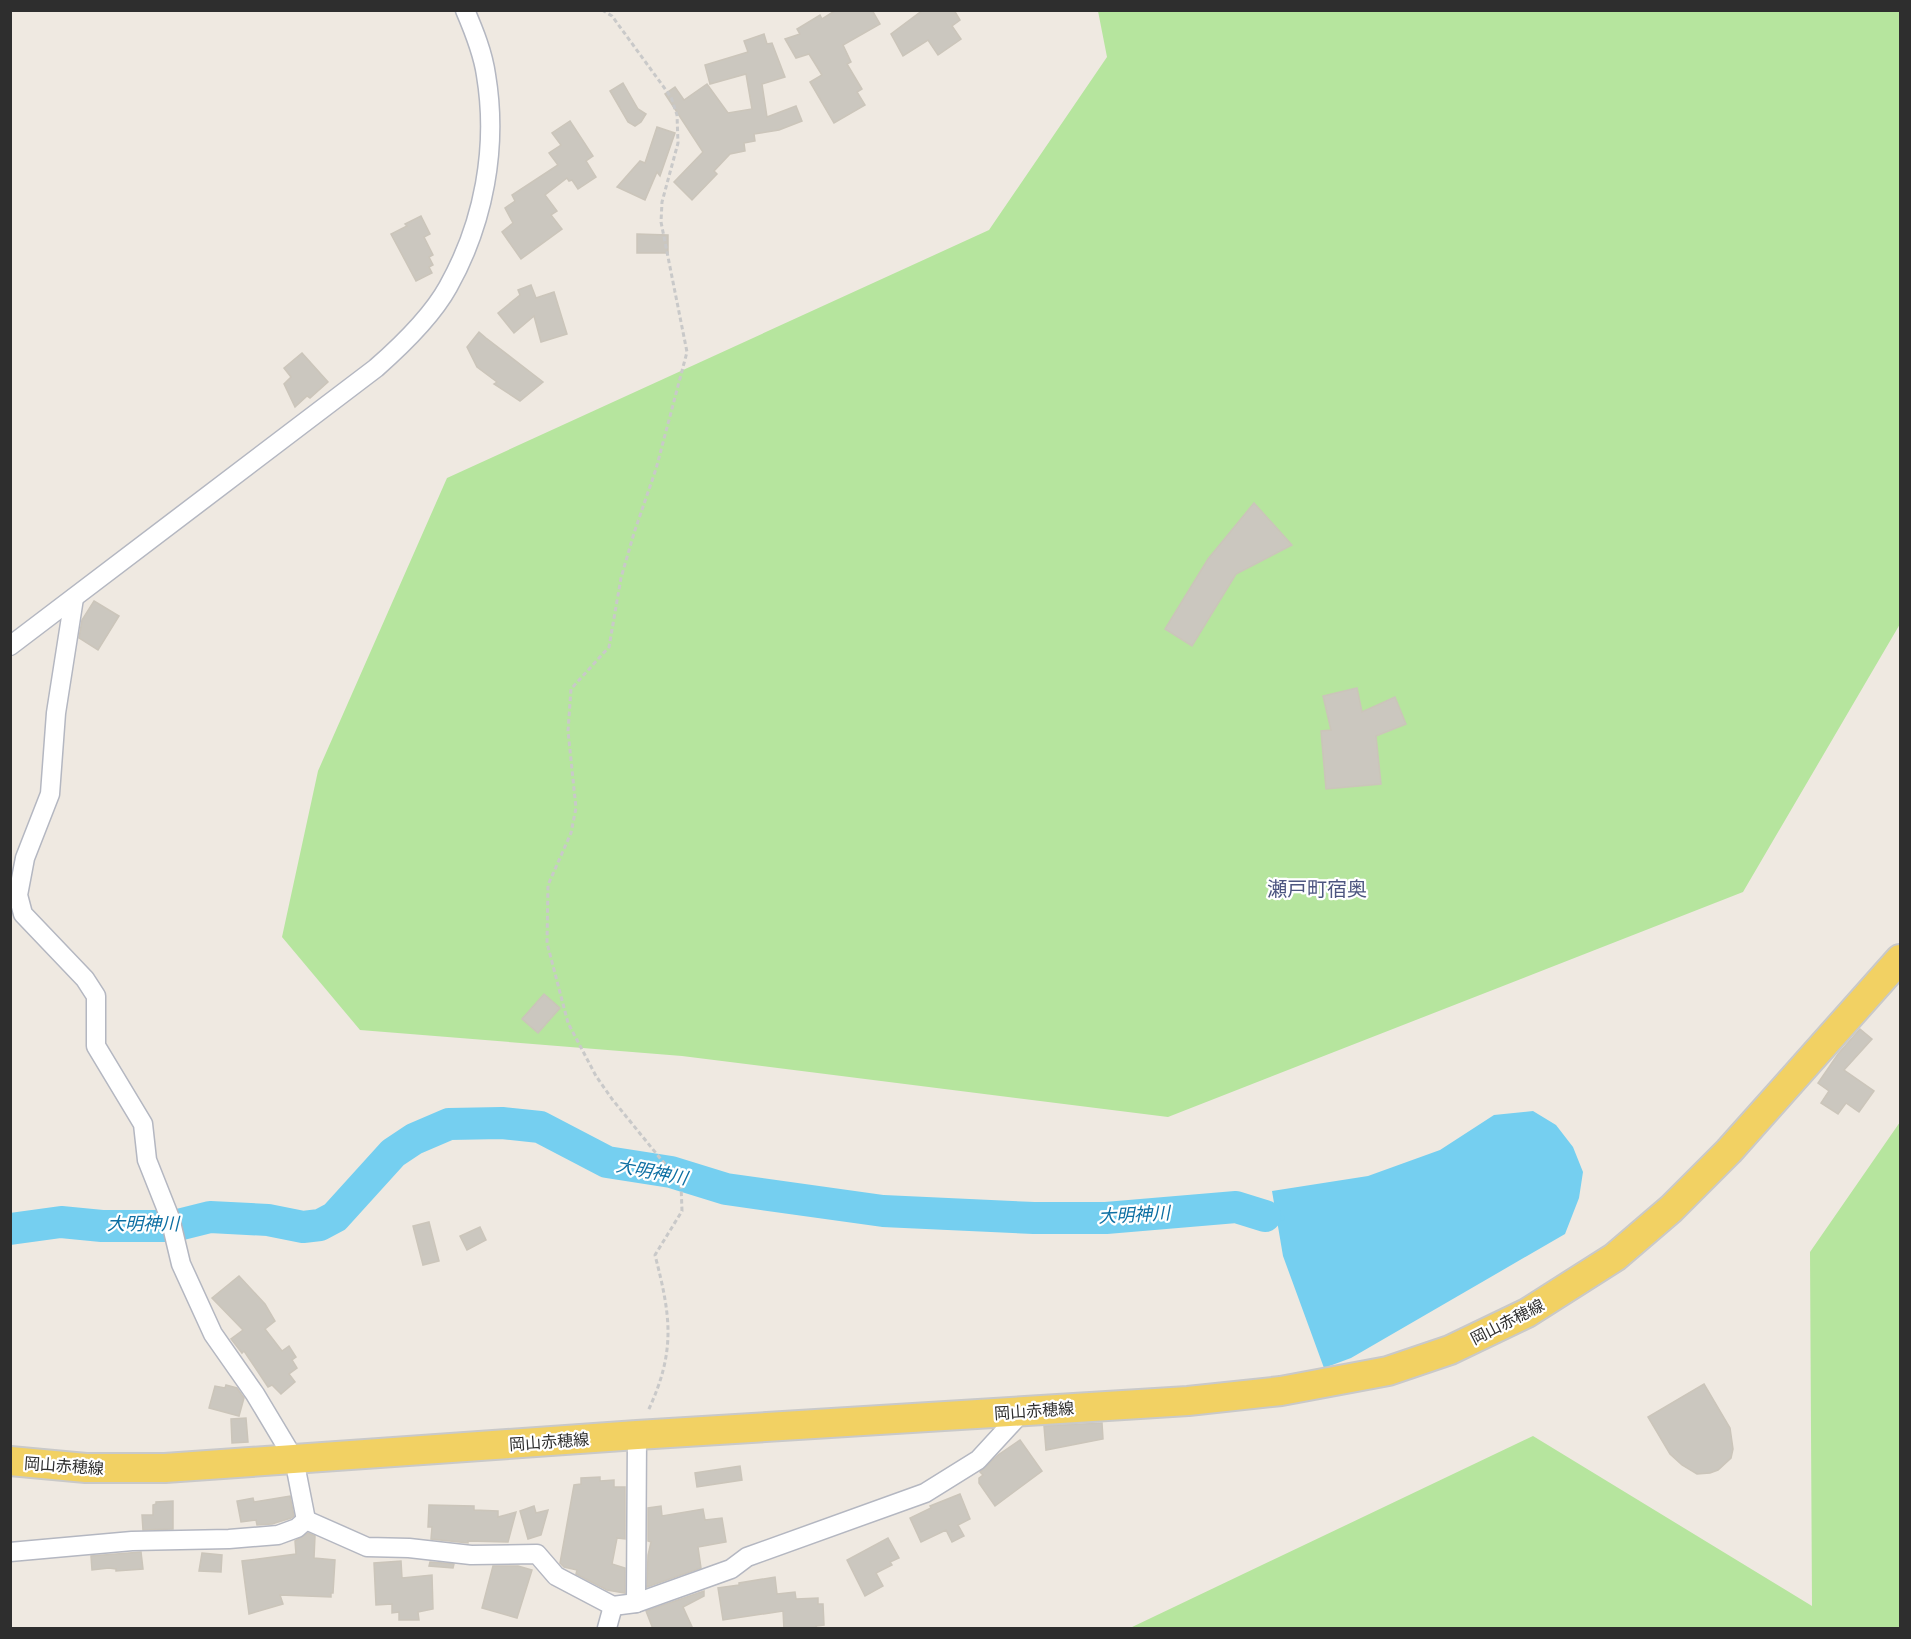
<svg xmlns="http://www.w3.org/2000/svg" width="1911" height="1639" font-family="Barlow,'Noto Sans JP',sans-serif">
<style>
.green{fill:#b6e59e}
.water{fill:#75cff0}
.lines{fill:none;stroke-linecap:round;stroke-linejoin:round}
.stream{stroke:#75cff0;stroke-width:5}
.river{stroke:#75cff0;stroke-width:32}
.building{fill:#cbc7bf;stroke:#cbc5ba;stroke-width:1.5}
.minor-casing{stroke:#b4b7c1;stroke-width:21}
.primary-casing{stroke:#c9c9c9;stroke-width:32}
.path{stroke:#c9c9c9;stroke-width:3;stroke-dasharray:4.5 3;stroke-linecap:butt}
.minor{stroke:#fff;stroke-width:18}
.primary{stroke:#f2d163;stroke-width:28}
.labels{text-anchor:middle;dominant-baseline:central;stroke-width:4.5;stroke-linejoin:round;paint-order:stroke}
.street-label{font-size:16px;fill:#2e2e2e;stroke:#fff}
.water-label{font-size:18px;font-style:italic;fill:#0d6fa3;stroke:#fff}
.quarter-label{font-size:20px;fill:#4d5680;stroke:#fff}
</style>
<rect width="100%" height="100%" fill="#efe9e1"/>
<g class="green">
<path d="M1098,11H1900V624L1743,892L1168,1117L682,1056L360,1030L282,937L318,771L447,478L989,230L1107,57Z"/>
<path d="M1900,1122V1628H1130L1533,1436L1812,1606L1810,1252Z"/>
</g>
<path class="water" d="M1533,1111L1556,1125L1573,1147L1583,1172L1579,1198L1565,1234L1351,1358L1324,1368L1283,1256L1272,1191L1368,1176L1440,1150L1494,1115Z"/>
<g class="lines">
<path class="stream" d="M1265,1216L1282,1218"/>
<path class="river" d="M10,1229L61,1222L102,1226H174L210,1217L268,1220L303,1227L320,1225L335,1217L393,1153L414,1139L449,1124L502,1123L540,1127L607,1162L671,1172L726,1189L883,1211L1034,1218H1106L1236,1207L1265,1216"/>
</g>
<g class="building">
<path d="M836,10H872L880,24L843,45L851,62L847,64L862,89L857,92L865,105L834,123L810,82L822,75L809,54L796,58L785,39L800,34L797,29L820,15L822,19Z"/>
<path d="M923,10H954L960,20L952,26L961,39L938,55L928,40L903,56L891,34Z"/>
<path d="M764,34L767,44L772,43L785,77L762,84L767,117L796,106L802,121L779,130L754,134L755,141L744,143L745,151L730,154L714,171L717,174L692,200L674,182L703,152L665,94L675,87L684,100L707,84L728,113L752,109L746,74L710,84L705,65L748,52L744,41Z"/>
<path d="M623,83L638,109L646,114L641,122L635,126L628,122L610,91Z"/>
<path d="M570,121L593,156L586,161L596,177L578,189L572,180L569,181L567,178L545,195L557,211L551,215L562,229L521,259L502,232L513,223L505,208L515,201L512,195L558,165L549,153L561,145L552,133Z"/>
<path d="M657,127L675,133L660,176L657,172L645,200L617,187L640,161L645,163Z"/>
<path d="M421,216L430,234L424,237L433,255L429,257L433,265L429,267L432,273L416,281L391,234L407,226L405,224Z"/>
<path d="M637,234L668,235V253H637Z"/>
<path d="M531,285L536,298L554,292L567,334L541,342L534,316L514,333L498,313L520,295L518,290Z"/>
<path d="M479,332L486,338L543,382L520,401L494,384L497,382L477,367L467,347Z"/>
<path d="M302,353L328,382L310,398L307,396L295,407L284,384L291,377L284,368Z"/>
<path d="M1254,503L1292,545L1236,574L1192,646L1165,629L1208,559Z"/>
<path d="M94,601L119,616L98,650L79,638L82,620Z"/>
<path d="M1357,688L1362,712L1395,697L1406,724L1376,736L1381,784L1326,789L1321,731L1331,730L1323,696Z"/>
<path d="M544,994L560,1008L538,1033L522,1019Z"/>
<path d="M1860,1029L1872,1039L1844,1070L1874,1091L1859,1112L1846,1103L1838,1114L1821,1103L1829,1091L1818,1083L1838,1054Z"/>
<path d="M429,1222L439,1261L423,1265L413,1226Z"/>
<path d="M480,1227L486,1240L467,1250L460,1236Z"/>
<path d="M239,1276L265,1304L275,1321L265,1329L282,1351L289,1346L296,1357L292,1360L297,1368L289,1374L295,1382L281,1394L272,1385L268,1387L244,1351L242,1353L231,1339L243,1330L212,1298Z"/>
<path d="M1704,1384L1730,1428L1733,1449L1731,1458L1718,1470L1710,1473L1697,1474L1682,1465L1670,1454L1648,1417Z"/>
<path d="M226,1385L237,1388L244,1398L239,1416L209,1408L215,1386L225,1388Z"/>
<path d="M246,1418L248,1442L232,1443L231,1419Z"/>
<path d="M1102,1423L1103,1439L1046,1450L1044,1426Z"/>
<path d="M1020,1440L1042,1471L995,1506L979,1483V1478L983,1475L980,1472L998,1455Z"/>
<path d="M740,1466L742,1480L697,1487L695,1473Z"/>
<path d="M600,1477V1481L614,1480V1487H625V1539L617,1538L612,1564L625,1568V1593L607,1590L576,1574L577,1570L564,1567L560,1563L574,1485L581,1484V1478Z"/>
<path d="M960,1494L970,1519L958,1525L964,1536L952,1542L946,1530L921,1542L910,1518L931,1508L930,1506Z"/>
<path d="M290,1496L294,1516L291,1518L272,1524L257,1525L256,1520L241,1522L237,1501L253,1498L254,1502Z"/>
<path d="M173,1501V1529L143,1530L142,1515H153V1505L156,1504V1502Z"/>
<path d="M429,1505L474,1506V1510L498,1511V1517L516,1512L508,1542L468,1541V1543L431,1539L432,1527H428Z"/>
<path d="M534,1506L536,1513L548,1510L541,1535L528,1539L520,1511Z"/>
<path d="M661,1506L662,1516L703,1509L705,1520L722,1518L726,1542L698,1547L701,1568L647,1587L648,1555L651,1542L648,1541V1508Z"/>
<path d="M308,1533L315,1536L314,1558L335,1560L333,1593H331V1597L280,1595L283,1604L249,1614L242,1561L296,1554L295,1541Z"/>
<path d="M888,1538L899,1558L890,1562L892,1565L876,1573L883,1586L865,1596L847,1560Z"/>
<path d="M141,1552L143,1569L116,1571V1569L109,1568L92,1570L91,1556Z"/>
<path d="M202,1553L222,1555L221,1572L199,1571Z"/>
<path d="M401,1561L402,1578L432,1575L433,1609L418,1612L419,1620H399V1612L392,1613V1604L376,1605L374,1563Z"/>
<path d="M430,1562L454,1564L453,1568L429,1566Z"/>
<path d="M493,1566H518L532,1570L517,1618L482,1608Z"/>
<path d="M775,1577L777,1594L795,1592L796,1599L818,1598V1604H823L824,1625L816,1626L817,1629H784L783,1611L723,1620L718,1588L739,1585V1583Z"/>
<path d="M704,1591V1596L683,1607L693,1629H653L646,1611Z"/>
</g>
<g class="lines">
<g class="minor-casing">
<g id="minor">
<path d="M74,598L56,713L50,794L25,858L18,895L23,914L85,979L96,996V1046L143,1124L147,1160L170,1218L181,1264L213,1334L255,1394L294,1459L306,1520"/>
<path d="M10,646L376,368C401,346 432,316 448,287C484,223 498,147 486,75C483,53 474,31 465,10"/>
<path d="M306,1520L367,1547L409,1548L471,1555L537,1554L556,1576L613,1606L636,1603L731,1569L747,1557L925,1493L978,1460L1023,1411"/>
<path d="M10,1552L132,1541L229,1539L278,1535L297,1528L306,1520"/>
<path d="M636,1603L637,1435"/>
<path d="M607,1628L613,1606"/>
</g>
</g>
<g class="primary-casing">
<path id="primary" d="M10,1461L86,1468H165L637,1435L1188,1401L1281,1391L1388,1371L1450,1350L1527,1313L1615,1257L1671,1209L1729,1151L1900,959"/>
</g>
<path class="path" d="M602,10L612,16L671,97L677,115L678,143L662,202L661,222L687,352L656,469L634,533L621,578L609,647L571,689L568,731L576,808L571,833L548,885L547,943L568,1023L596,1076L612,1099L681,1184L682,1211L655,1255C671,1317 676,1351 648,1411"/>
<use href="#minor" class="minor"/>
<use href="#primary" class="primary"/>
</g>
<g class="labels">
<g class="street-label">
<text transform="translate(1507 1321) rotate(-27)">岡山赤穂線</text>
<text transform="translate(1034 1410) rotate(-4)">岡山赤穂線</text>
<text transform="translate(549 1441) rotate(-4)">岡山赤穂線</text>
<text transform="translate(64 1465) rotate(4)">岡山赤穂線</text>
</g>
<g class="water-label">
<text transform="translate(652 1171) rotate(11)">大明神川</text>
<text transform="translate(1134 1214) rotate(-3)">大明神川</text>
<text x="143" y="1223">大明神川</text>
</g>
<g class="quarter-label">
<text x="1317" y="888">瀬戸町宿奥</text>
</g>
</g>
<rect width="1911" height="1639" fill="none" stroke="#2e2e2e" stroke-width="24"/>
</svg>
